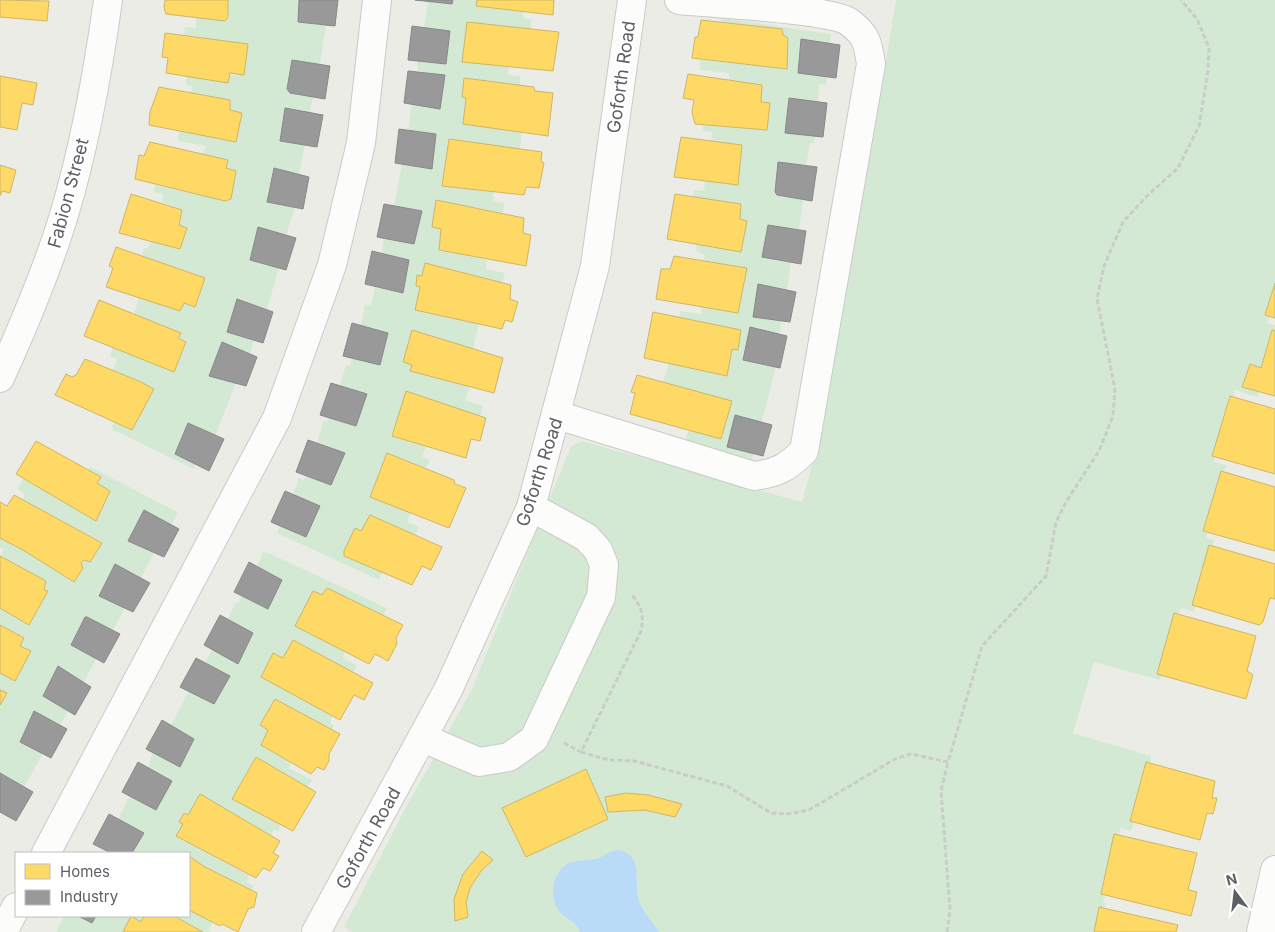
<svg xmlns="http://www.w3.org/2000/svg" width="1275" height="932" font-family="Inter,sans-serif">
<style>
.green{fill:#d4e9d3}
.water{fill:#badbf8}
.homes{fill:#ffd966;stroke:#ceb566}
.industry{fill:#999;stroke:#878889}
.lines{fill:none;stroke-linecap:round;stroke-linejoin:round}
.minor-casing{stroke:#c9cac9;stroke-width:30}
.path{stroke:#c8cdca;stroke-width:3;stroke-dasharray:5 2.5;stroke-linecap:butt}
.minor{stroke:#fcfcfb;stroke-width:28}
.labels{text-anchor:middle;dominant-baseline:central;stroke-width:5;stroke-linejoin:round;paint-order:stroke}
.street-label{font-size:18px;fill:#5c6065;stroke:#fff}
</style>
<rect width="100%" height="100%" fill="#ecece7"/>
<g class="green">
<path d="M228,0H299L298,22L326,25L320,64L292,60L287,89L290,93L313,97L310,113L285,108L280,141L305,145L299,174L274,168L267,194V202L295,208L286,235L258,227L250,260L279,268L267,309L237,299L227,331L254,340L250,354L222,343L209,376L236,383L215,436L188,423L175,454L195,464L194,469L111,429L114,422L132,430L153,390L141,382L112,371L117,360L110,356L113,347L174,372L186,343L178,338L181,333L134,314L139,298L180,311L184,303L195,307L205,279L142,256L144,248L148,249L151,241L180,249L187,228L179,225L182,210L162,202L163,194L154,192L155,185L225,201L231,199L236,171L226,168L203,155L206,146L178,141L179,131L236,142L242,113L230,110V100L191,93L192,86L186,85L187,76L244,75L248,45L184,35L185,27L196,28V18L225,21L228,17Z"/>
<path d="M453,0H477L476,6L523,12V18L531,19V29L467,22L462,61L509,67L508,75L520,76V86L464,78L462,96L522,132L520,149L449,140L442,185L494,192L493,201L504,203L503,213L436,200L432,226L441,229L439,250L487,260L486,269L505,273L502,284L425,263L422,276L417,275L416,286L479,323L473,349L412,330L403,362L412,365L410,370L470,387L465,400L483,406L480,416L406,391L392,436L426,447L422,457L430,460L426,468L387,453L370,497L411,512L407,522L419,527L415,535L370,515L361,531L355,528L344,551L345,556L383,571L379,580L277,533L280,526L306,537L320,506L293,494L299,478L304,480L306,475L331,485L345,454L317,443L323,422H327L329,417L356,425L367,395L340,385L346,365H350L352,358L380,365L388,333L361,325L365,305L371,306L375,287L403,292L409,260L382,253L384,238L414,243L422,211L394,206L402,164L431,169L436,135L408,130L412,104L440,108L444,75L418,71L417,61L445,64L450,31L424,27L428,2L452,4Z"/>
<path d="M896,0H1275V283L1265,315L1270,317L1267,323L1275,325V331L1272,330L1261,368L1250,365L1242,386L1260,391L1257,397L1235,390L1233,397L1229,396L1212,456L1215,457L1214,462L1226,465L1224,472L1221,471L1203,531L1208,533L1206,538L1214,540L1213,546H1209L1192,604L1195,606L1194,612L1181,608L1178,614L1174,613L1157,674L1161,675L1160,680L1094,662L1073,733L1151,756L1150,763L1146,762L1130,821L1134,822L1131,831L1120,828L1119,835L1114,834L1102,894L1105,895L1103,902L1106,903L1104,909L1099,907L1094,932H352L344,927L405,809L471,691L571,446L582,441L802,502L820,436L861,180L886,60Z"/>
<path d="M721,18L831,34L830,44L801,40L798,73L827,76L826,85L819,84L818,102L789,99L785,133L815,136L814,143H810L806,166L778,163L775,192L777,195L803,200L799,230L768,226L763,257L791,263L787,290L758,284L753,317L782,321L779,334L750,328L743,360L776,367L752,460L685,441L689,430L721,439L732,401L663,382L669,363L727,376L732,349L738,350L741,330L679,317L680,311L701,314L702,306L738,312L747,268L704,260L705,255L696,252L697,244L741,252L747,222L740,219L741,204L693,198L694,190L704,191L705,181L738,185L742,145L711,142L712,132L702,131L703,125L767,130L770,104L761,102L762,85L729,80V73L700,70V60L787,69L788,38L783,35L781,29L721,22Z"/>
<path d="M90,467L178,512L171,525L144,511L128,540L154,553L141,578L115,565L125,608L113,630L87,617L84,618L71,645L96,659L84,682L58,666L43,696L68,711L60,725L34,711L20,741L43,754L24,787L0,773V705L6,694L0,690V673L15,681L31,651L20,646L0,625V608L29,625L48,592L44,590L46,581L0,556L4,549L0,548V538L23,550L73,582L84,560L90,562L102,542L23,500L25,494L18,489L23,479L96,520L110,492L97,483L101,477L88,470Z"/>
<path d="M264,551L387,608L383,616L327,588L322,595L313,591L295,626L345,651L343,658L357,665L353,673L293,640L283,658L273,654L261,677L333,715L330,723L334,726L331,730L275,699L260,724L268,730L261,745L291,763L289,768L312,780L308,787L256,757L232,799L281,824L278,832L274,829L271,836L200,794L188,815L184,813L179,822L183,824L176,836L249,875L247,882L254,886L251,890L194,861L189,853H132L144,833L118,819L130,795L156,810L172,781L148,767L153,753L180,767L194,739L171,725L189,691L214,703L230,677L205,663L236,602L239,603L241,596L268,609L282,580L257,566Z"/>
<path d="M189,910L213,922L209,929L211,932H203L174,916H189Z"/>
<path d="M64,916H78L91,923L96,916H144L141,922L131,917L123,932H56Z"/>
</g>
<path class="water" d="M617,850C644,853 634,880 638,898C641,911 653,921 659,932H580C577,920 566,920 559,911C549,897 552,871 569,863C578,859 590,861 599,858C606,855 610,851 617,850Z"/>
<g class="homes">
<path d="M0,0L49,1L47,21L0,17Z"/>
<path d="M165,0H228V17L225,21L166,14L164,8Z"/>
<path d="M477,0H554L553,15L476,6Z"/>
<path d="M701,20L782,29L783,35L788,38L787,69L692,58L695,37H698Z"/>
<path d="M467,22L559,32L553,71L462,62Z"/>
<path d="M165,33L248,44L244,75L230,73L228,83L166,73L168,58L162,57Z"/>
<path d="M688,74L762,85L761,102L770,103L767,130L695,124L692,112L694,100L683,98Z"/>
<path d="M0,76L37,83L33,105L22,103L17,130L0,127Z"/>
<path d="M464,78L534,87L535,91L553,93L548,136L463,124L466,98L462,97Z"/>
<path d="M159,87L230,100V110L242,113L236,142L149,125L150,112Z"/>
<path d="M681,137L742,145L738,185L674,177Z"/>
<path d="M449,139L542,152L541,161L544,163L539,188L526,187L524,195L442,186Z"/>
<path d="M150,142L228,160L226,168L236,171L231,199L225,201L135,179L139,155L144,156Z"/>
<path d="M0,165L16,170L10,193L2,191L0,196Z"/>
<path d="M131,194L182,210L179,225L187,228L180,249L119,233Z"/>
<path d="M675,194L741,204L740,219L747,221L741,252L667,239Z"/>
<path d="M436,200L524,218L523,233L531,235L526,266L439,250L441,229L432,227Z"/>
<path d="M116,247L205,278L195,307L184,303L180,311L106,287L113,268L109,266Z"/>
<path d="M674,256L747,268L738,313L656,299L661,269H670Z"/>
<path d="M425,263L511,285L510,299L518,302L512,322L505,320L502,329L415,310L420,287L416,286L417,275L422,276Z"/>
<path d="M1275,283V318L1265,315Z"/>
<path d="M99,300L181,333L178,338L186,342L174,372L84,336Z"/>
<path d="M653,312L741,330L738,350L732,349L727,376L644,358Z"/>
<path d="M412,330L503,358L494,393L410,371L412,365L403,362Z"/>
<path d="M1272,330L1275,331V396L1242,387L1250,364L1261,368Z"/>
<path d="M85,359L141,382L154,389L132,430L55,395L66,374L72,377L76,375Z"/>
<path d="M637,375L732,401L721,439L630,414L635,393L631,392Z"/>
<path d="M406,391L486,418L480,441L471,439L466,458L392,436Z"/>
<path d="M1230,396L1275,409V474L1212,456Z"/>
<path d="M36,441L101,477L97,483L110,491L96,521L16,474Z"/>
<path d="M387,453L454,480L455,484L466,488L449,528L370,497Z"/>
<path d="M1221,471L1275,487V551L1203,531Z"/>
<path d="M14,495L102,543L90,562L84,560L81,563L83,568L74,582L23,550L0,538V502L7,506Z"/>
<path d="M370,515L442,547L431,570L422,566L412,585L344,556V551L355,528L361,531Z"/>
<path d="M1209,545L1275,564V599L1270,598L1263,622L1259,625L1192,605Z"/>
<path d="M0,556L46,581L44,590L48,591L29,625L0,608Z"/>
<path d="M327,588L403,625L396,638L397,644L388,661L375,654L369,664L295,626L313,591L322,595Z"/>
<path d="M1174,613L1256,636L1247,671L1253,675L1246,699L1157,674Z"/>
<path d="M0,625L24,638L20,646L31,651L15,681L0,673Z"/>
<path d="M293,640L373,683L364,700L354,695L340,720L261,677L273,653L283,658Z"/>
<path d="M0,690L7,693L0,705Z"/>
<path d="M275,699L340,734L329,754V761L324,770L317,767L311,774L261,745L268,730L260,725Z"/>
<path d="M256,757L316,792L293,831L232,799Z"/>
<path d="M1146,762L1215,781L1212,798H1217L1213,814L1207,813L1200,840L1130,821Z"/>
<path d="M586,769L608,819L526,857L502,808Z"/>
<path d="M626,793L648,795L682,804L675,817L645,810L608,812L605,797Z"/>
<path d="M200,794L280,841L273,853L279,856L270,871L263,868L256,878L176,836L183,824L179,822L184,813L188,815Z"/>
<path d="M1114,834L1197,853L1188,890L1197,892L1191,916L1101,894Z"/>
<path d="M482,851L493,860L481,871L470,888L466,902L468,917L455,921L454,899L463,874Z"/>
<path d="M189,856L205,867L257,893L254,907L248,909L238,932L222,924L220,926L189,910Z"/>
<path d="M1099,907L1178,925L1176,932H1094Z"/>
<path d="M131,916L141,922L144,916H174L203,932H123Z"/>
</g>
<g class="industry">
<path d="M299,0H338L335,26L298,22Z"/>
<path d="M415,0H453L452,4Z"/>
<path d="M412,26L450,31L446,64L408,60Z"/>
<path d="M801,39L840,45L836,78L798,73Z"/>
<path d="M292,60L330,66L325,99L290,93L287,89Z"/>
<path d="M408,71L445,75L440,109L404,103Z"/>
<path d="M789,98L827,103L823,137L785,133Z"/>
<path d="M285,108L323,115L317,147L280,141Z"/>
<path d="M399,129L436,134L432,169L395,163Z"/>
<path d="M778,162L817,167L812,201L777,195L775,192Z"/>
<path d="M274,168L309,177L303,209L267,202Z"/>
<path d="M384,204L422,211L414,244L377,237Z"/>
<path d="M768,225L806,231L801,264L762,257Z"/>
<path d="M258,227L296,238L286,270L250,260Z"/>
<path d="M372,251L409,260L403,293L365,284Z"/>
<path d="M758,284L796,292L790,322L753,317Z"/>
<path d="M237,299L273,312L263,343L227,332Z"/>
<path d="M352,323L388,333L380,365L343,356Z"/>
<path d="M750,327L787,336L780,368L743,360Z"/>
<path d="M222,342L257,357L246,386L209,376Z"/>
<path d="M331,383L367,394L356,426L320,415Z"/>
<path d="M735,415L772,425L763,456L727,447Z"/>
<path d="M188,423L224,439L209,471L175,454Z"/>
<path d="M308,440L345,453L331,485L296,472Z"/>
<path d="M285,491L320,506L306,537L271,522Z"/>
<path d="M144,510L179,529L164,557L128,541Z"/>
<path d="M249,562L282,580L268,609L234,592Z"/>
<path d="M115,564L150,583L133,612L99,596Z"/>
<path d="M220,615L253,633L238,664L204,645Z"/>
<path d="M85,617H87L120,634L104,663L71,645Z"/>
<path d="M196,658L230,676L214,704L180,687Z"/>
<path d="M58,666L91,687L75,715L43,696Z"/>
<path d="M34,711L67,729L51,758L20,742Z"/>
<path d="M162,720L194,739L180,767L146,749Z"/>
<path d="M138,762L172,781L156,810L122,792Z"/>
<path d="M0,773L33,792L16,821L0,812Z"/>
<path d="M109,814L144,833L132,853H111L93,844Z"/>
<path d="M78,916H96L92,923Z"/>
</g>
<g class="lines">
<g class="minor-casing">
<g id="minor">
<path d="M0,378C24,325 47,271 64,215C85,145 98,72 108,0"/>
<path d="M557,415L754,476C777,473 787,468 804,451L871,64C868,44 867,35 849,22C831,9 709,3 679,0"/>
<path d="M423,738L479,762L509,757L534,739L601,597L604,565L598,550L586,537L531,507"/>
<path d="M46,853L277,418L332,265L361,143L377,0"/>
<path d="M3,932L16,907"/>
<path d="M316,932L448,690L531,507L595,266L632,0"/>
<path d="M1261,932L1275,870"/>
</g>
</g>
<g class="path">
<path d="M564,743L581,752L641,631C644,615 642,607 632,595"/>
<path d="M581,752L609,760L634,761L727,786L771,813L787,814L809,810L895,759L911,754L948,762L982,646L1046,576L1056,522L1066,502L1099,451L1113,416L1115,389L1097,299L1104,266L1123,222L1147,196L1178,168L1199,126L1208,71L1209,48L1197,19L1181,0"/>
<path d="M947,932L950,910L941,791L948,762"/>
</g>
<use href="#minor" class="minor"/>
</g>
<g class="labels">
<g class="street-label">
<text transform="translate(621 77) rotate(-82)">Goforth Road</text>
<text transform="translate(68 193) rotate(-75)">Fabion Street</text>
<text transform="translate(539 472) rotate(-72)">Goforth Road</text>
<text transform="translate(368 838) rotate(-61)">Goforth Road</text>
</g>
</g>
<rect x="15" y="852" width="175" height="65" fill="#ffffff" stroke="#bebfc1"/>
<rect x="25" y="864" width="25" height="15" fill="#ffd966" stroke="#bebfc1"/>
<text x="60" y="877" font-size="15" fill="#5c6065">Homes</text>
<rect x="25" y="890" width="25" height="15" fill="#999999" stroke="#bebfc1"/>
<text x="60" y="902" font-size="15" fill="#5c6065">Industry</text>
<g transform="translate(1235 892) rotate(345)" stroke="#ffffff" stroke-width="4" paint-order="stroke">
<path d="M0-4L9 19L0 12L-9 19Z" fill="#5c6065"/>
<text y="-8" font-size="14" font-weight="bold" text-anchor="middle" fill="#5c6065">N</text>
</g>
</svg>
